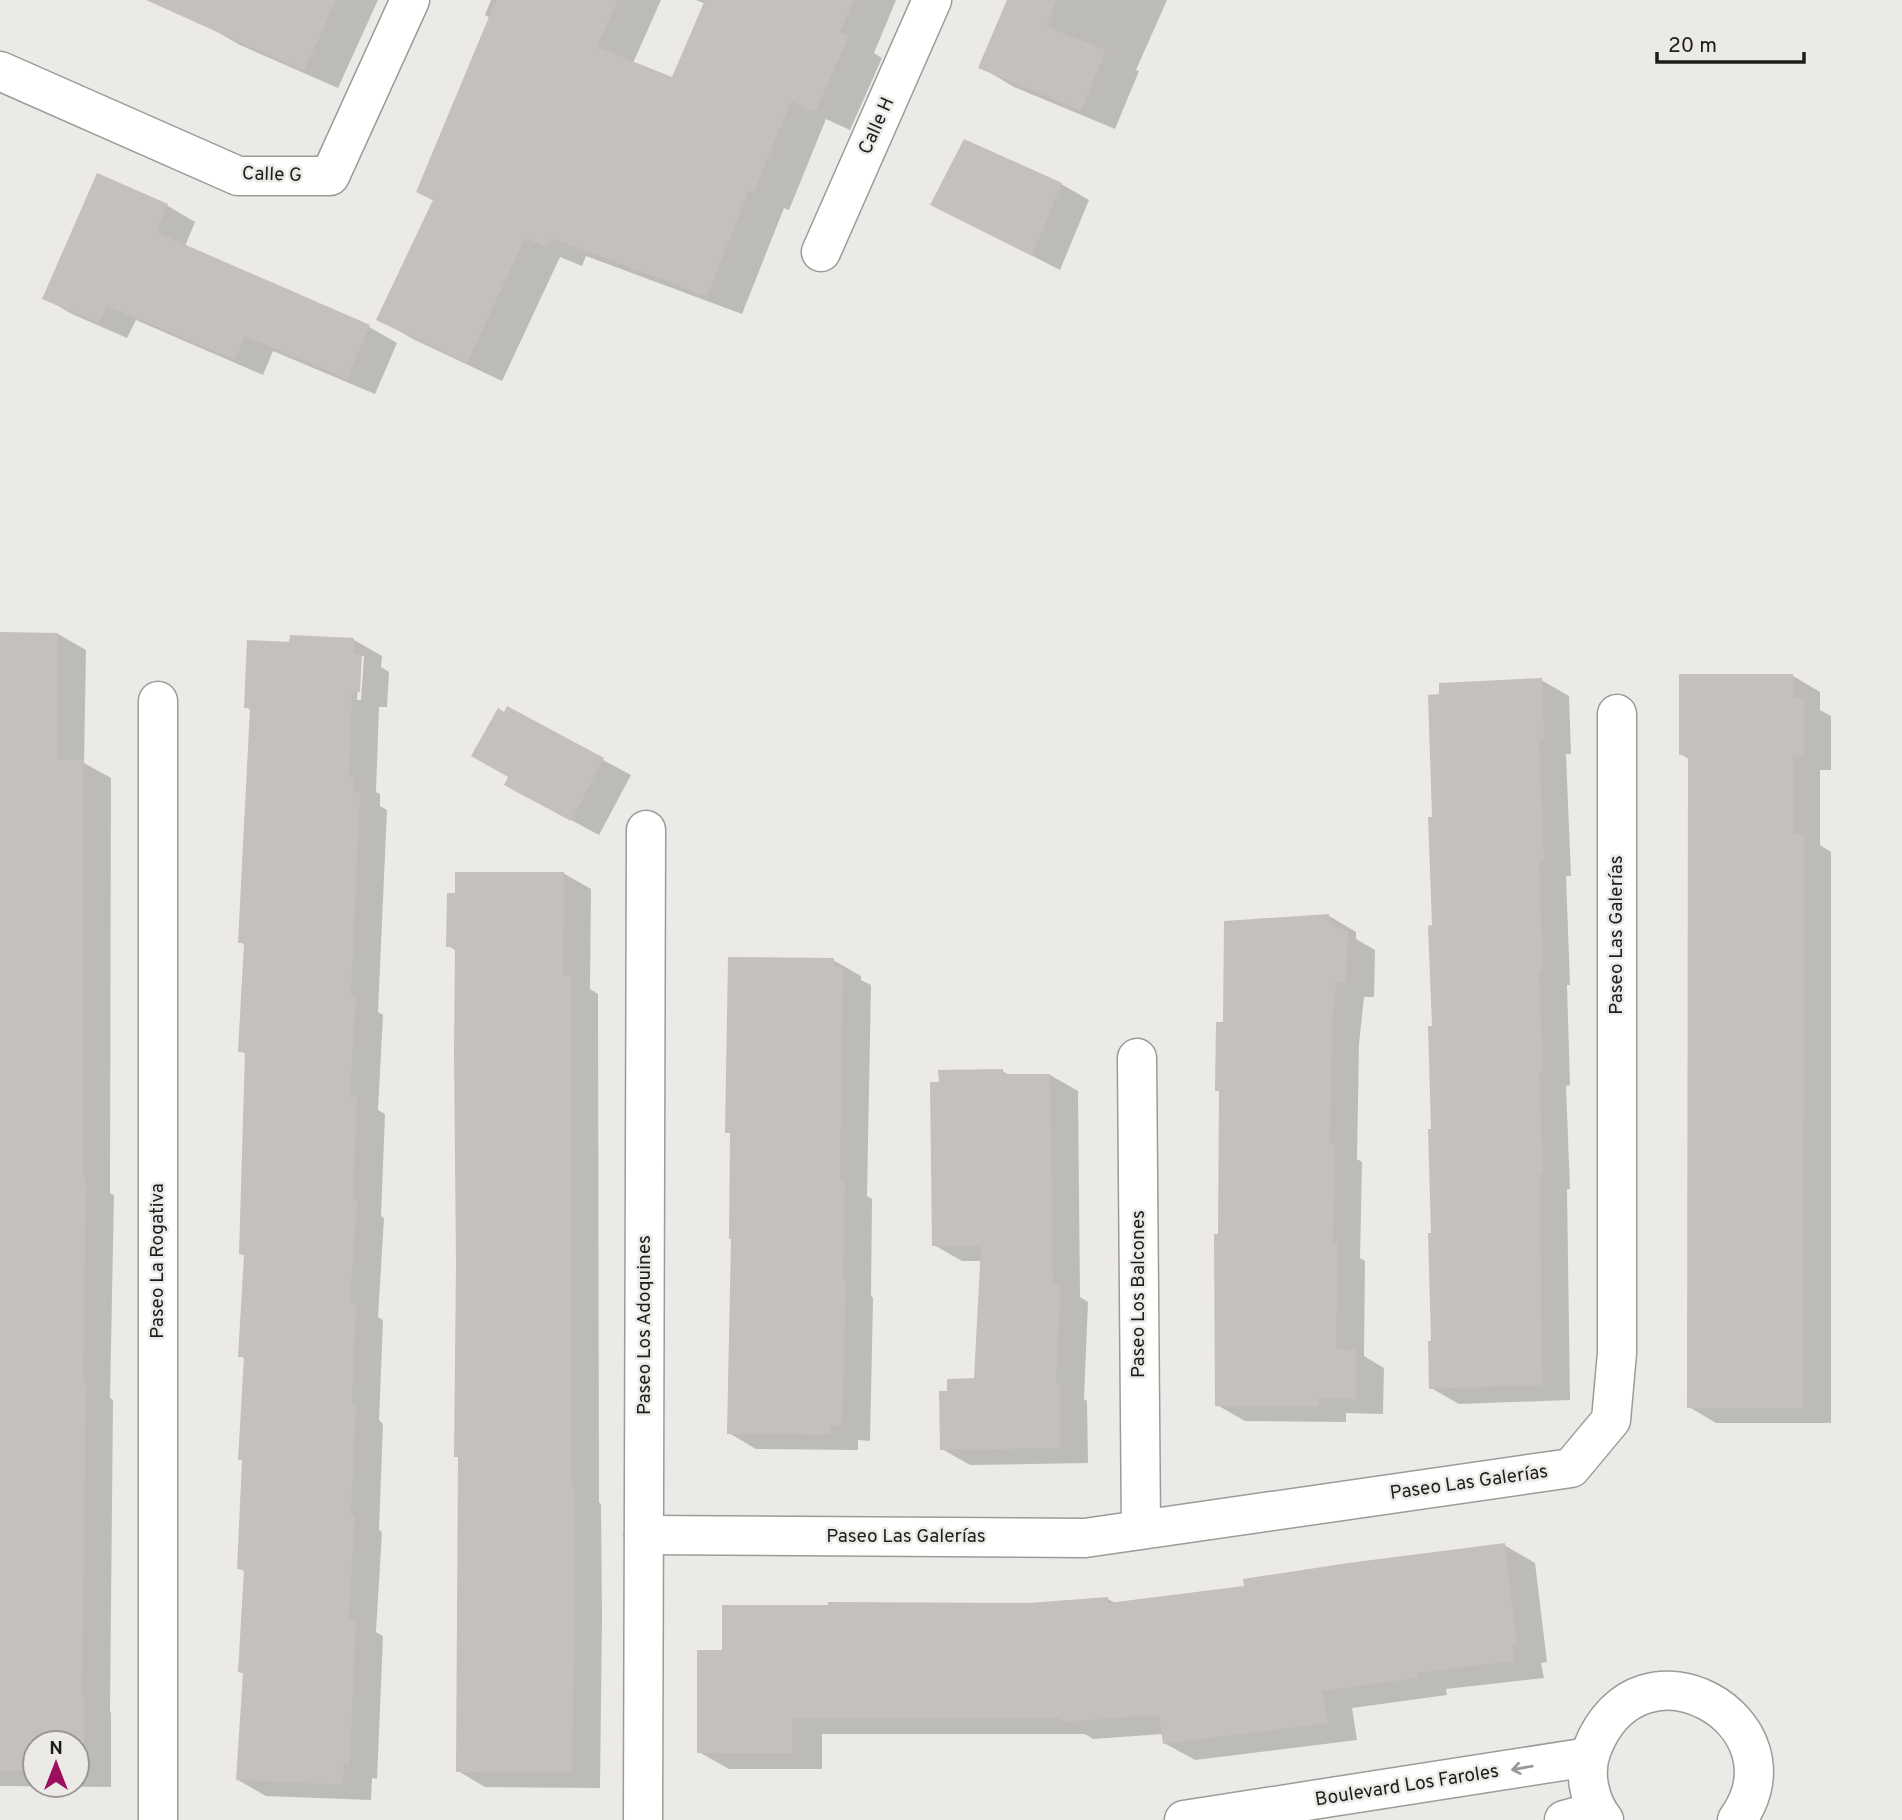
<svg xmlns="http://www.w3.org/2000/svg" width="1902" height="1820" font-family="Overpass,sans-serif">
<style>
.shadow{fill:#0003;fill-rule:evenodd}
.building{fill:#c3c0bd}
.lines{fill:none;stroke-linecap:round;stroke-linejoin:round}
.minor-casing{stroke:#9d9b98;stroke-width:41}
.minor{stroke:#fff;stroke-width:38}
.oneway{stroke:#9a9999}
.labels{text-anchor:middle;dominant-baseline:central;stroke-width:5;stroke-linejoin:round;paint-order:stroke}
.street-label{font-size:19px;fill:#1e1d1c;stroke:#eceae6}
</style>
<rect width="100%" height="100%" fill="#eceae6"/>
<g class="shadow">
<path d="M219,0H378L338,88L240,45L207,26Z"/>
<path d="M491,0H661L633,63L673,79L706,4L696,0H896L874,53L882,58L850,130L826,119L789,210L784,208L742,314L586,256L582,266L560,257L502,381L413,339L378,319L434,201L418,192L490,18L485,15Z"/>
<path d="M1009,0H1167L1136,70L1139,71L1115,129L1014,87L981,67Z"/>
<path d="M97,175L168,206L195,222L185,246L369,327L397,343L375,394L273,351L263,375L136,320L127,338L72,314L44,298Z"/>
<path d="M1061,184L1089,200L1060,270L932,204Z"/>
<path d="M0,634H58L86,650L84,763L111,778L110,1193L114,1195L110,1398L113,1400L110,1712L111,1713V1787L0,1786ZM35,1743H77V1785H35Z"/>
<path d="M354,640L382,656L381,667L389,672L387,707H379L376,792L380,794V806L387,810L378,1012L383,1015L378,1110L385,1114L381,1216L384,1218L378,1317L383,1320L379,1420L383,1424L379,1530L382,1532L376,1632L383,1636L377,1779L372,1778L371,1800L266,1796L238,1780L244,1674L240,1672L245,1572L239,1568L244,1461L240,1459L245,1359L240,1356L245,1256L241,1253L246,1054L240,1051L246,945L240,942L251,710L246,707L291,643ZM360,656H364L361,700H357Z"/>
<path d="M1793,676L1820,692V710L1831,716V770H1820V845L1831,852V1423H1716L1689,1407V759L1681,754Z"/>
<path d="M1541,680L1569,696L1571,754H1566L1571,876H1566L1570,985H1567L1570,1085L1566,1086L1570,1189H1567L1570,1400L1459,1404L1431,1388L1433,1343L1434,818Z"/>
<path d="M508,709L631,775L599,835L534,800L510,776L505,714Z"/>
<path d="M563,873L591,889L590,989L598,994L599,1502L601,1504L602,1617L600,1788L485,1787L458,1771L460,1459L456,1456L457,951L448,946Z"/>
<path d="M1329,916L1356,932V939L1375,950L1374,997H1364L1359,1044L1357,1159L1362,1162L1360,1258L1365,1261L1364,1356L1384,1368L1383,1414L1346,1413V1422L1245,1421L1217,1405L1221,1092L1217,1090L1225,1024Z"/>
<path d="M833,960L861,976V980L871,985L867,1196L872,1199L871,1296L873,1298L870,1441L858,1440V1450L756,1449L729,1433L733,1239L732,1134L727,1132Z"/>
<path d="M1002,1071L1011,1076L1050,1075L1078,1091L1080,1297L1088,1302L1084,1399L1087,1401L1088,1463L970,1465L942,1449L949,1393L976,1380L982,1261H962L934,1245Z"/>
<path d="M1504,1545L1535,1563L1547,1662L1541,1663L1544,1678L1446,1689L1447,1695L1352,1708L1357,1740L1195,1760L1164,1743L1163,1734L1093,1739L1085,1734H822V1769H729L699,1752L724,1652L1029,1605L1108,1599L1117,1604L1246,1588Z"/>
</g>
<g class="building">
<path d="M146,0H336L304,71Z"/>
<path d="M496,0H618L597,47L672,77L705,0H854L840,32L849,36L815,112L791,101L754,192L749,190L707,296L551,238L547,247L525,238L467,363L376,320L433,200L416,192Z"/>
<path d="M1007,0H1057L1046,26L1106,50L1081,111L978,68Z"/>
<path d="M964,139L1062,183L1032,256L930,205Z"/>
<path d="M97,173L168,204L156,232L370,325L347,379L245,336L235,360L107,306L99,323L42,299Z"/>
<path d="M0,632L58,633L57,760H83V1178H86L83,1382H86L82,1695H84V1771H77V1743H35V1771H0Z"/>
<path d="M290,635L354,638V653L362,654L360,692H352L349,776L353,777V791L360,792L351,997H356L350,1097H357L353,1200H357L350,1303H356L352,1405L356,1406L351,1515H355L349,1619H356L350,1764L344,1763L343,1785L236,1780L243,1673L238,1672L244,1570L237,1569L242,1460H238L244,1357H238L244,1255L239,1254L245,1052H238L244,943H238L250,708H244L247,640L289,642Z"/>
<path d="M1679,674H1793V698H1804V755H1793V834H1804L1803,1408H1687L1688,755H1679Z"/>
<path d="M1542,678L1544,739H1539L1544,861H1539L1543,970H1539L1543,1070L1539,1071L1543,1173L1540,1174L1542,1385L1429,1389L1428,1341H1431L1428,1233H1431L1428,1129H1431L1428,1026H1432L1428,926L1432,925L1428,817H1432L1428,695L1439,694V683Z"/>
<path d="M507,706L604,758L571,821L504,785L508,777L471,756L498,708L504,712Z"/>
<path d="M455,872H564L563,976H571V1486H574L575,1600L572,1773L456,1772L458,1457H454L456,1264L454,1052L455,947H446L447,893H455Z"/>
<path d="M1329,914V923L1348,932L1346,982H1336L1332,1027L1330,1144H1335L1333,1243H1338L1336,1349L1356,1350V1399L1319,1398V1407L1215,1406L1214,1234H1218L1219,1091H1215L1216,1022H1223L1224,921Z"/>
<path d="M728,957L834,958V967H843L840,1181H845L843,1280H846L842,1426L831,1425V1435L727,1434L731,1239H729L730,1133H725Z"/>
<path d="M1003,1069V1074H1050L1053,1284H1061L1056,1383H1060V1448L940,1450L939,1391H947V1379L974,1378L981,1246H932L930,1082H939L938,1070Z"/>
<path d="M1505,1543L1517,1646H1512L1514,1661L1417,1673V1678L1322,1691L1328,1723L1163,1744L1159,1715L1061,1722V1718H792V1753H697V1650H722V1605H828V1602L1029,1603L1108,1597V1603L1244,1586L1243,1579L1348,1563Z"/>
</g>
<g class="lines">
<g class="minor-casing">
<g id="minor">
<path d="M0,71L238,176H330L410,0"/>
<path d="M821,252L932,0"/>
<path d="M158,701V1820"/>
<path d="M1137,1058L1141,1529"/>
<path d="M644,1535L1085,1538L1571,1468L1611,1420L1617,1353V714"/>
<path d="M643,1820L646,830"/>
<path d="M1184,1820L1589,1757"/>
<path d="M1564,1820L1597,1811"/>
<path d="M1604,1820C1589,1801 1583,1772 1592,1749C1640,1625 1807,1723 1737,1820"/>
</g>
</g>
<use href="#minor" class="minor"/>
</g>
<defs><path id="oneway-shaft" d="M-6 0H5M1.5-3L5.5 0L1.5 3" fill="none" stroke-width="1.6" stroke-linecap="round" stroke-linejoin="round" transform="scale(1.75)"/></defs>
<use class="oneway" href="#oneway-shaft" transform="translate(1522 1768) rotate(170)"/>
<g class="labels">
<g class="street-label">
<text transform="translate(877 126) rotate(-66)">Calle H</text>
<text transform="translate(272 175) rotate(2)">Calle G</text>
<text transform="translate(1617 935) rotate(-90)">Paseo Las Galerías</text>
<text transform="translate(158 1261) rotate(-90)">Paseo La Rogativa</text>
<text transform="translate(1139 1294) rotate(-90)">Paseo Los Balcones</text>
<text transform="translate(645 1325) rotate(-90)">Paseo Los Adoquines</text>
<text transform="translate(1469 1483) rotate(-8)">Paseo Las Galerías</text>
<text x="906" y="1537">Paseo Las Galerías</text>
<text transform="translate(1407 1786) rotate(-9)">Boulevard Los Faroles</text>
</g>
</g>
<g transform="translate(56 1764)"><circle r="33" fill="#eceae6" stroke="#9a9895" stroke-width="2"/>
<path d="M0-5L12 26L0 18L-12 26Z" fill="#9b0f5e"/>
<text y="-10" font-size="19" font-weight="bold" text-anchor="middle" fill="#1e1d1c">N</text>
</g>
<path d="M1657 52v10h147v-10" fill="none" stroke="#1e1d1c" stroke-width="3.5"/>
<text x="1668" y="52" font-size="21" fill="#1e1d1c" stroke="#eceae6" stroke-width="5" paint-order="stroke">20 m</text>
</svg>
